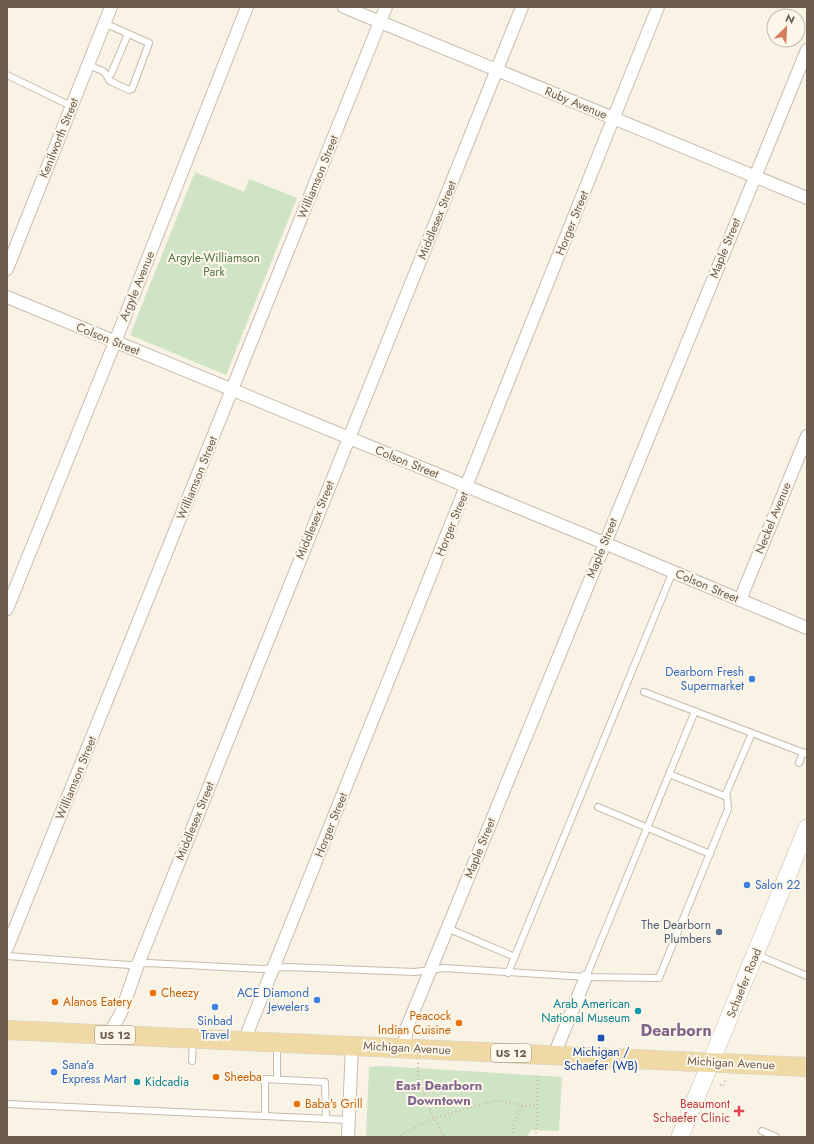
<svg xmlns="http://www.w3.org/2000/svg" width="814" height="1144" font-family="Jost,sans-serif">
<style>
.green{fill:#cfe4c5}
.lines{fill:none;stroke-linecap:round;stroke-linejoin:round}
.lane-casing{stroke:#c8bbac;stroke-width:8}
.street-casing{stroke:#c8bbac;stroke-width:14}
.secondary-casing{stroke:#cbbcab;stroke-width:18}
.primary-casing{stroke:#d6d1cd;stroke-width:20}
.path{stroke:#cfb8a3;stroke-width:2;stroke-dasharray:1 3;stroke-linecap:butt}
.lane{stroke:#fff;stroke-width:6}
.street{stroke:#fff;stroke-width:12}
.secondary{stroke:#fff;stroke-width:17}
.primary{stroke:#efdaa5;stroke-width:19}
.shop-dot{fill:#3f7fe0;stroke:#fcf7ea;stroke-width:1.5}
.service-dot{fill:#5c6f8a;stroke:#fcf7ea;stroke-width:1.5}
.food-dot{fill:#e8710a;stroke:#fcf7ea;stroke-width:1.5}
.culture-dot{fill:#0f9aa8;stroke:#fcf7ea;stroke-width:1.5}
.transit-dot{fill:#1a4fb4;stroke:#fcf7ea;stroke-width:1.5}
.health-dot{fill:#e0444e;stroke:#fcf7ea;stroke-width:1.5}
.labels{text-anchor:middle;dominant-baseline:central;stroke-width:4;stroke-linejoin:round;paint-order:stroke}
.shield{fill:#fcf7ea;stroke:#998a7c;stroke-width:1}
.shield-label{font-size:11px;font-weight:bold;fill:#6e5c4d}
.street-label{font-size:12px;fill:#6e5c4d;stroke:#fcf7ea}
.park-label{font-size:12px;fill:#54784a;stroke:#fcf7ea}
.shop-label{font-size:12px;fill:#366cbe;stroke:#fcf7ea;text-anchor:end}
.service-label{font-size:12px;fill:#4e5e75;stroke:#fcf7ea;text-anchor:end}
.food-label{font-size:12px;fill:#c56008;stroke:#fcf7ea;text-anchor:start}
.culture-label{font-size:12px;fill:#0d838f;stroke:#fcf7ea;text-anchor:end}
.transit-label{font-size:12px;fill:#164399;stroke:#fcf7ea}
.health-label{font-size:12px;fill:#be3a42;stroke:#fcf7ea;text-anchor:end}
.neighbourhood-label{font-size:13px;font-weight:bold;fill:#81668b;stroke:#fcf7ea}
.district-label{font-size:16px;font-weight:bold;fill:#81668b;stroke:#fcf7ea}
</style>
<rect width="100%" height="100%" fill="#f9f3e5"/>
<g class="green">
<path d="M195,172L244,192L249,179L297,198L226,375L130,335Z"/>
<path d="M383,1066L562,1077L559,1131L531,1130L527,1137H366L369,1067Z"/>
</g>
<g class="lines">
<g class="lane-casing">
<g id="lane">
<path d="M104,23L149,43L132,89L129,90L110,81L107,76"/>
<path d="M88,65L103,71L107,76L111,74L128,34"/>
<path d="M7,75L71,106"/>
<path d="M644,692L807,754"/>
<path d="M799,763L803,752"/>
<path d="M725,796L752,733"/>
<path d="M598,807L710,854"/>
<path d="M447,928L515,957"/>
<path d="M757,955L807,976"/>
<path d="M7,956L129,965L149,963L263,969L287,967L415,972L444,968L586,977L659,978L728,809L727,797L669,774"/>
<path d="M508,973L673,571"/>
<path d="M586,977L695,711"/>
<path d="M192,1061L193,1041"/>
<path d="M277,1079V1044"/>
<path d="M7,1104L349,1120"/>
<path d="M265,1116V1079L325,1082L326,1119"/>
<path d="M762,1131L776,1137"/>
</g>
</g>
<g class="street-casing">
<g id="street">
<path d="M344,7L807,198"/>
<path d="M7,269L111,7"/>
<path d="M7,297L614,547L807,628"/>
<path d="M740,600L807,436"/>
<path d="M7,609L115,342L247,7"/>
<path d="M7,948L386,7"/>
<path d="M109,1034L121,1013L138,964L522,7"/>
<path d="M244,1041L658,7"/>
<path d="M404,1049L407,1027L430,971L807,50"/>
<path d="M554,1055L586,977"/>
<path d="M348,1137L352,1046"/>
</g>
</g>
<g class="secondary-casing">
<path id="secondary" d="M680,1137L807,828"/>
</g>
<g class="primary-casing">
<path id="primary" d="M7,1030L807,1067"/>
</g>
<g class="path">
<path d="M418,1063V1078L432,1114L444,1137"/>
<path d="M720,1085L723,1086L726,1079"/>
<path d="M444,1136L448,1137"/>
<path d="M397,1137L434,1118L497,1100L526,1106"/>
<path d="M512,1137L513,1124L522,1107L537,1105"/>
<path d="M536,1137L538,1075"/>
</g>
<use href="#lane" class="lane"/>
<use href="#street" class="street"/>
<use href="#secondary" class="secondary"/>
<use href="#primary" class="primary"/>
</g>
<g class="shop-dot">
<circle cx="752" cy="679" r="4"/>
<circle cx="747" cy="885" r="4"/>
<circle cx="317" cy="1000" r="4"/>
<circle cx="215" cy="1007" r="4"/>
<circle cx="54" cy="1072" r="4"/>
</g>
<circle class="service-dot" cx="719" cy="932" r="4"/>
<g class="food-dot">
<circle cx="153" cy="993" r="4"/>
<circle cx="55" cy="1002" r="4"/>
<circle cx="459" cy="1023" r="4"/>
<circle cx="216" cy="1077" r="4"/>
<circle cx="297" cy="1104" r="4"/>
</g>
<g class="culture-dot">
<circle cx="638" cy="1011" r="4"/>
<circle cx="137" cy="1082" r="4"/>
</g>
<rect class="transit-dot" x="597" y="1034" width="8" height="8" rx="2"/>
<path class="health-dot" d="M737 1105h4v4h4v4h-4v4h-4v-4h-4v-4h4z"/>
<g class="labels">
<g class="shield">
<rect x="95" y="1026" width="40" height="18" rx="3"/>
<rect x="491" y="1044" width="40" height="18" rx="3"/>
</g>
<g class="shield-label">
<text x="115" y="1035">US 12</text>
<text x="511" y="1053">US 12</text>
</g>
<g class="street-label">
<text transform="translate(576 103) rotate(22)">Ruby Avenue</text>
<text transform="translate(59 138) rotate(-68)">Kenilworth Street</text>
<text transform="translate(318 177) rotate(-68)">Williamson Street</text>
<text transform="translate(437 220) rotate(-68)">Middlesex Street</text>
<text transform="translate(572 223) rotate(-68)">Horger Street</text>
<text transform="translate(725 248) rotate(-68)">Maple Street</text>
<text transform="translate(137 286) rotate(-68)">Argyle Avenue</text>
<text transform="translate(108 339) rotate(22)">Colson Street</text>
<text transform="translate(407 462) rotate(22)">Colson Street</text>
<text transform="translate(197 478) rotate(-68)">Williamson Street</text>
<text transform="translate(773 518) rotate(-68)">Neckel Avenue</text>
<text transform="translate(315 520) rotate(-68)">Middlesex Street</text>
<text transform="translate(452 524) rotate(-68)">Horger Street</text>
<text transform="translate(602 548) rotate(-68)">Maple Street</text>
<text transform="translate(707 586) rotate(23)">Colson Street</text>
<text transform="translate(76 778) rotate(-68)">Williamson Street</text>
<text transform="translate(195 821) rotate(-68)">Middlesex Street</text>
<text transform="translate(331 825) rotate(-68)">Horger Street</text>
<text transform="translate(480 848) rotate(-68)">Maple Street</text>
<text transform="translate(744 983) rotate(-68)">Schaefer Road</text>
<text transform="translate(407 1048) rotate(3)">Michigan Avenue</text>
<text transform="translate(731 1063) rotate(3)">Michigan Avenue</text>
</g>
<g class="park-label">
<text x="214" y="258">Argyle-Williamson<tspan x="214" dy="14">Park</tspan></text>
</g>
<g class="shop-label">
<text x="744" y="672">Dearborn Fresh<tspan x="744" dy="14">Supermarket</tspan></text>
<text x="755" y="885" text-anchor="start">Salon 22</text>
<text x="309" y="993">ACE Diamond<tspan x="309" dy="14">Jewelers</tspan></text>
<text x="215" y="1021" text-anchor="middle">Sinbad<tspan x="215" dy="14">Travel</tspan></text>
<text x="62" y="1065" text-anchor="start">Sana'a<tspan x="62" dy="14">Express Mart</tspan></text>
</g>
<g class="service-label">
<text x="711" y="925">The Dearborn<tspan x="711" dy="14">Plumbers</tspan></text>
</g>
<g class="food-label">
<text x="161" y="993">Cheezy</text>
<text x="63" y="1002">Alanos Eatery</text>
<text x="451" y="1016" text-anchor="end">Peacock<tspan x="451" dy="14">Indian Cuisine</tspan></text>
<text x="224" y="1077">Sheeba</text>
<text x="305" y="1104">Baba's Grill</text>
</g>
<g class="culture-label">
<text x="630" y="1004">Arab American<tspan x="630" dy="14">National Museum</tspan></text>
<text x="145" y="1082" text-anchor="start">Kidcadia</text>
</g>
<g class="transit-label">
<text x="601" y="1052">Michigan /<tspan x="601" dy="14">Schaefer (WB)</tspan></text>
</g>
<g class="health-label">
<text x="730" y="1104">Beaumont<tspan x="730" dy="14">Schaefer Clinic</tspan></text>
</g>
<g class="neighbourhood-label">
<text x="439" y="1085">East Dearborn<tspan x="439" dy="15">Downtown</tspan></text>
</g>
<g class="district-label">
<text x="676" y="1030">Dearborn</text>
</g>
</g>
<rect width="814" height="1144" fill="none" stroke="#6e5c4d" stroke-width="16"/>
<g transform="translate(786 28) rotate(24)"><circle r="19" fill="#fcf7ea" stroke="#c3b9ab"/>
<path d="M0-3L7 15L0 10L-7 15Z" fill="#d37f59"/>
<text y="-6" font-size="11" font-weight="bold" text-anchor="middle" fill="#6e5c4d">N</text>
</g>
</svg>
